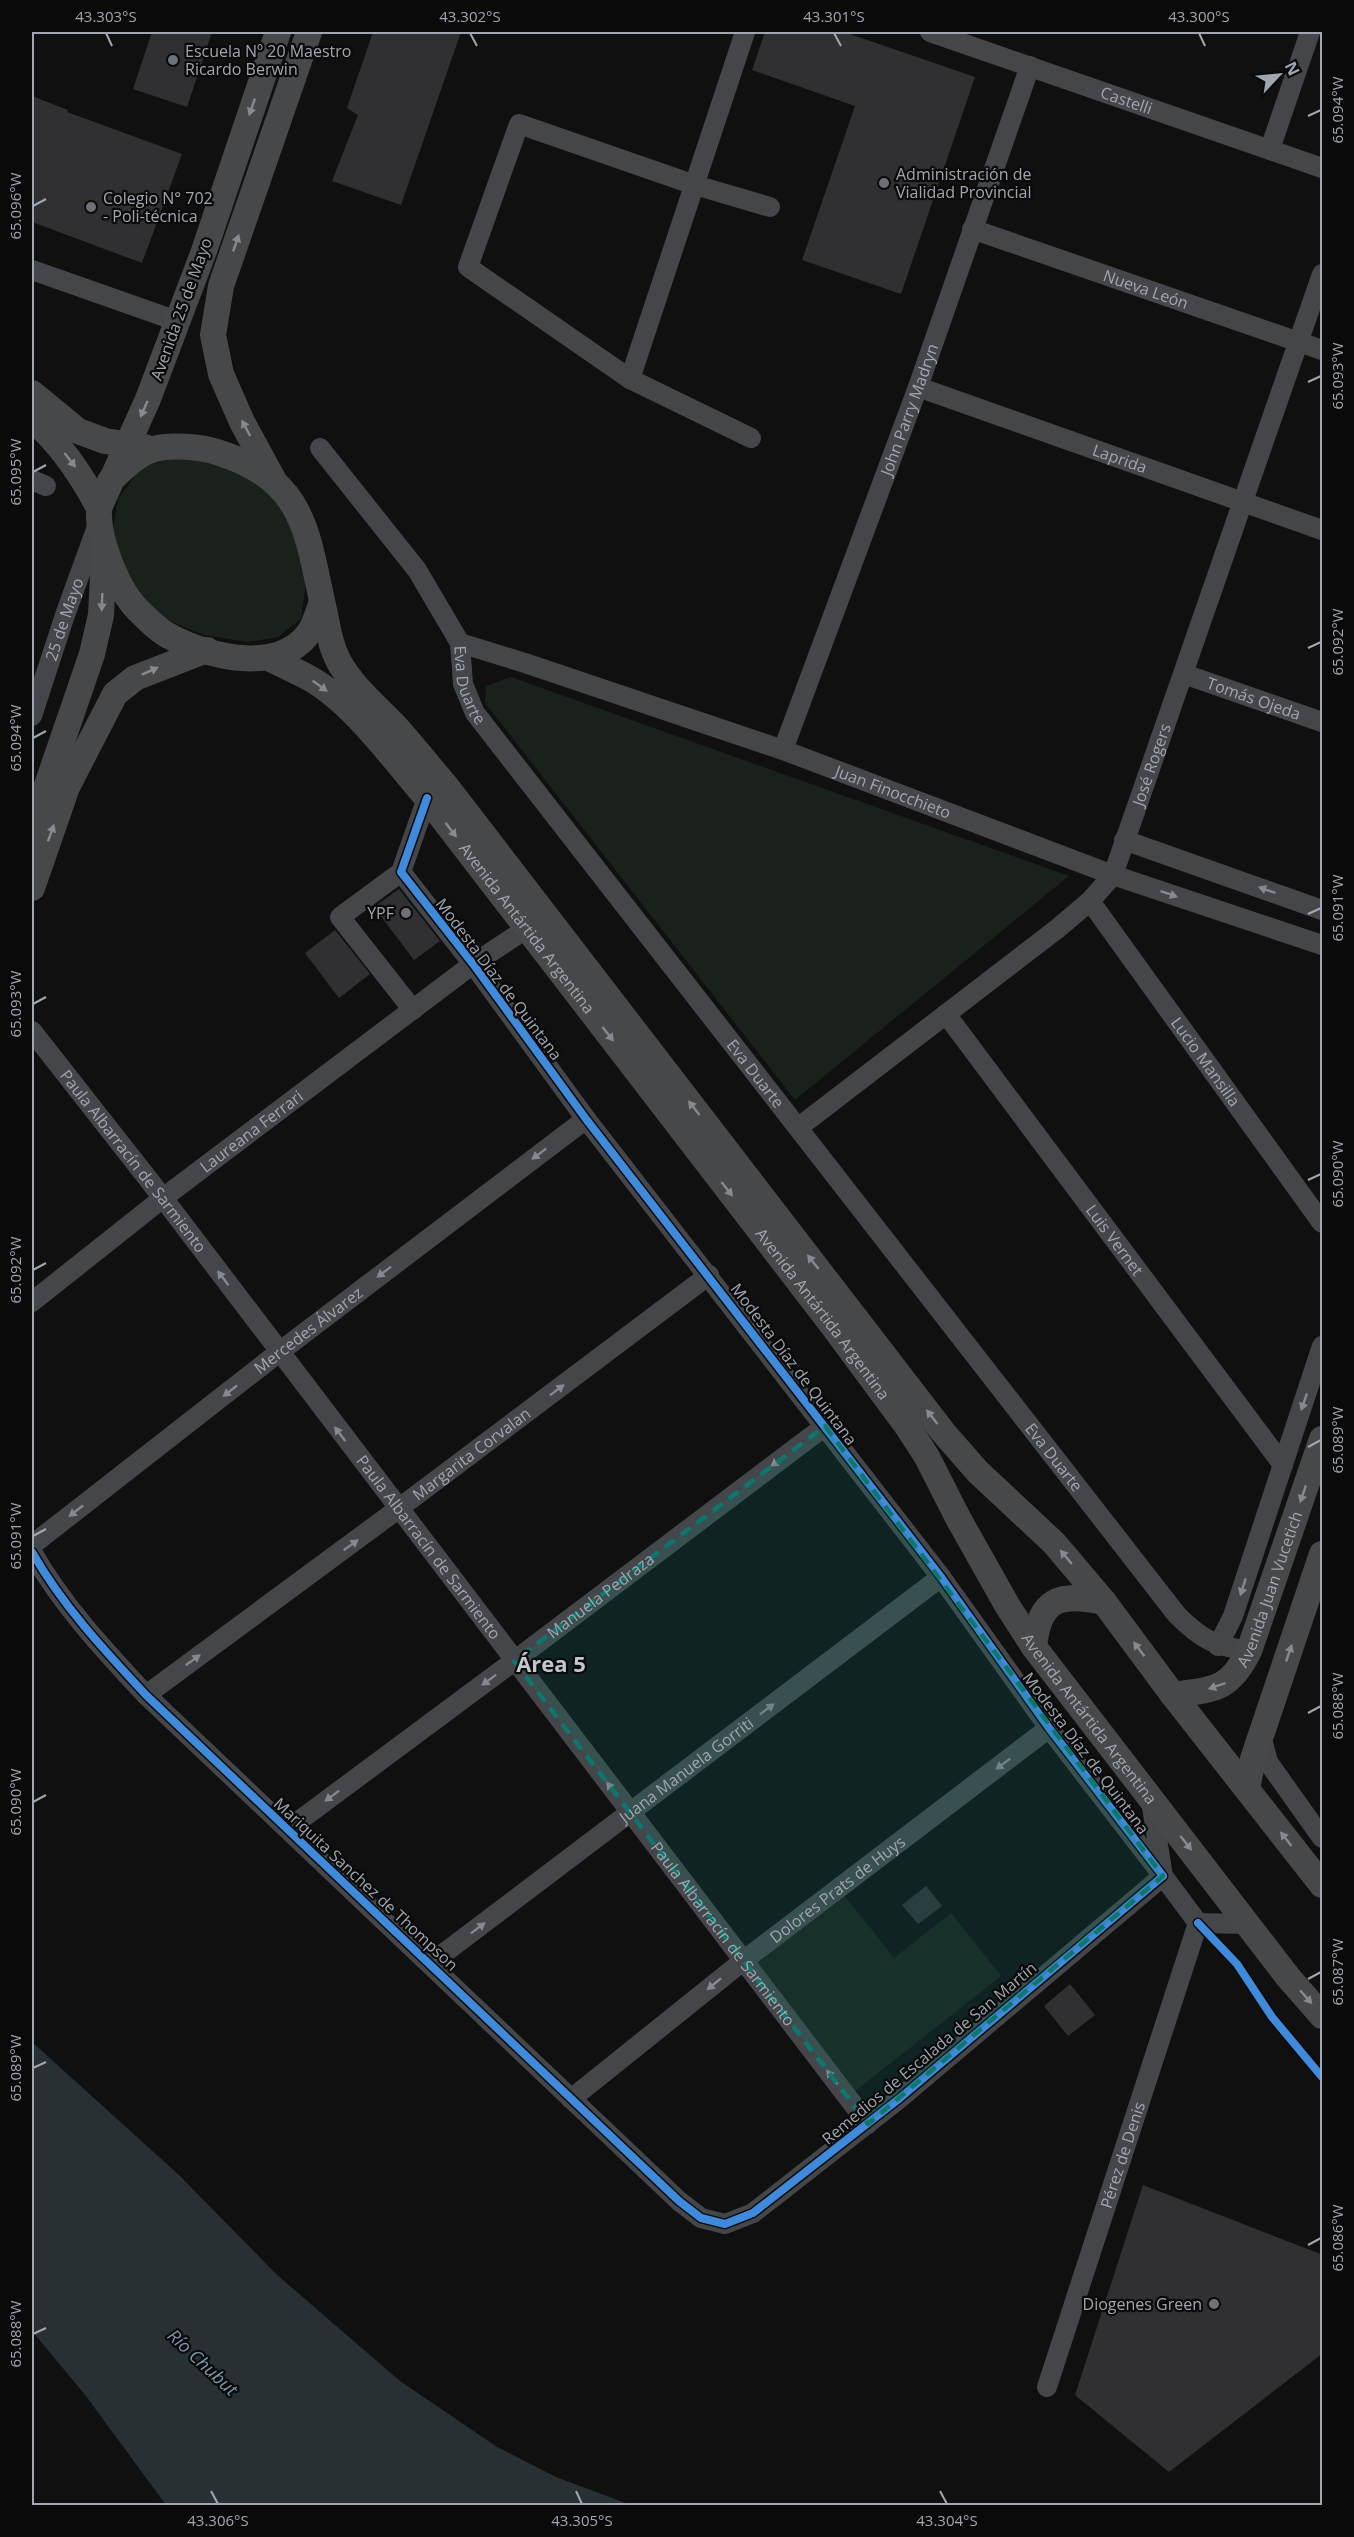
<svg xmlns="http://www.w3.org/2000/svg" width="1354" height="2537" font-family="'Open Sans',sans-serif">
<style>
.green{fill:#1a201a}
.water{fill:#283034}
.building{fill:#303032}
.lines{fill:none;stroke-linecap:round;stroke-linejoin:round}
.minor{stroke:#444649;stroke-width:20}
.major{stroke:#47484a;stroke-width:26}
.cycleway-casing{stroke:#0a0a0b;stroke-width:11}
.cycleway{stroke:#408adc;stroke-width:8}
.oneway{fill:#868a91}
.oneway2{fill:#858a91}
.marked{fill:#0f766e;fill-opacity:0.2;stroke:#0f766e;stroke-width:4.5;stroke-dasharray:12 8;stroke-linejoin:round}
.ticks{fill:none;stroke:#a1a7b0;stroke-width:2}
.poi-dot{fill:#6e7278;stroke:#0a0a0b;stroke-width:2}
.labels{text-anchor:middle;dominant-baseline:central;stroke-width:4.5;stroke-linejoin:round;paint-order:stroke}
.poi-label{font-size:16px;fill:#a1a7b0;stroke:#0a0a0b;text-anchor:start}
.street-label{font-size:16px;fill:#a1a7b0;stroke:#0a0a0b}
.water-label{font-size:18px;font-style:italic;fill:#7a97aa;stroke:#0a0a0b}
.district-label{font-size:22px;font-weight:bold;fill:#c2c6cd;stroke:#0a0a0b}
.neatline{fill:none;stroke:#a1a7b0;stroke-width:2}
.ticks-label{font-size:15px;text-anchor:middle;fill:#a1a7b0}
</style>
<rect width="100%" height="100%" fill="#101010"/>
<g class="green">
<path d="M161,458L215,461L263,486L284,511L299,549L306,581L301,619L278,637L248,642L204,635L157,616L126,579L113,529L118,499L137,473Z"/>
<path d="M511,677L1069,876L795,1100L485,703L486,686Z"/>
<path d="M843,1894L894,1958L951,1913L1001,1976L855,2091L755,1965Z"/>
</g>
<path class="water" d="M32,2042L179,2175L276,2274L400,2381L497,2447L556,2477L631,2505H166L86,2396L32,2331Z"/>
<g class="building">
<path d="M152,32H212L187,107L133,89Z"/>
<path d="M373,32H461L401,205L332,181L358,115L347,108Z"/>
<path d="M765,32H844L975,77L901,294L802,260L855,106L752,70Z"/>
<path d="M32,96L68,110L67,112L182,154L142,263L32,222Z"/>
<path d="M399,889L440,941L414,960L374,907Z"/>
<path d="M335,930L370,974L339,998L305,953Z"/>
<path d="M926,1886L942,1906L918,1924L902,1905Z"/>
<path d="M1070,1984L1095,2015L1068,2036L1044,2006Z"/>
<path d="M1143,2185L1323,2255V2353L1169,2472L1075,2395Z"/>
</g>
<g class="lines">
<g class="minor">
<path id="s1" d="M930,32L1322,168"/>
<path d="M1270,149L1310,32"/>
<path id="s2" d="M972,229L1322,350"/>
<path d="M32,270L177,321"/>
<path d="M630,379L745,32"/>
<path id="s3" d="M918,387L1322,530"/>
<path d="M751,438L630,379L468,267L519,124L695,185L770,207"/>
<path id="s4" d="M320,448L417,570L460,643L463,684L475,713L1177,1615C1202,1640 1215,1646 1249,1651"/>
<path d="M32,480L46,486"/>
<path id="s5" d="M460,643L525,663L783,750L1113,875L1322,945"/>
<path id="s6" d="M1184,674L1322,722"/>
<path id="s7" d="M32,716L65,615L98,524"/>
<path id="s8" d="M783,750L918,387L1030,66"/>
<path d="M1124,840L1322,910"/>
<path id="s9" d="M1090,901L1322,1223"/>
<path d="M413,1010L340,917L401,872L427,798"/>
<path id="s10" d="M946,1014L1283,1465"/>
<path id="s11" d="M32,1031L163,1198L868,2124"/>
<path id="s12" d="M799,1127L1057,929L1090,901L1113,875L1322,274"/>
<path id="s13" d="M32,1302L163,1198L473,964L526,929"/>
<path id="s14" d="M32,1545L278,1353L586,1119"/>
<path d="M32,1552C62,1605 104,1650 146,1695L679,2201L701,2218L725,2224L753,2213L900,2098L1163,1876L1049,1728L941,1577L586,1119L473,964L401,872"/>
<path d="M1218,1646L1233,1616L1322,1346"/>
<path id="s15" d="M146,1695L398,1509L709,1275"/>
<path d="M1261,1735L1268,1762L1322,1838"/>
<path d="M1151,1801L1163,1876L1198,1923L1248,1924"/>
<path id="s16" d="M288,1829L514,1661L825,1426"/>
<path id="s17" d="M431,1963L941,1577"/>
<path id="s18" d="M571,2099L743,1961L1049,1728"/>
<path id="s19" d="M1047,2387L1198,1923"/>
</g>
<g class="major">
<path d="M278,32L204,251L148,399L99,508C97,539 118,592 141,613C149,621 159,631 169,636C209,658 284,676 312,628C316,620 319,610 322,602"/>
<path d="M32,393L78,431L105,441L145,447"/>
<path d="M32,419C61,444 81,474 99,508"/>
<path d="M273,479L242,422L221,374L213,335L221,286L309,32"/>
<path d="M110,481C123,469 137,454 154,449C170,444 201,447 217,452C308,481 306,533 325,614C328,630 331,647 339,662C353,687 376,706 396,727C413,746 429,766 446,786L943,1432L978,1472L1054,1543L1104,1602L1173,1695L1322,1885"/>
<path id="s20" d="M269,658C282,665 297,671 311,679C354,704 394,760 427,798L833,1326L907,1426L927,1457L958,1518L1007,1605L1034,1647L1288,1977L1322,2016"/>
<path d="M32,829L92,654L101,615L104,556"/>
<path d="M32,888L67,787L115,694L135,678L207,650"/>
<path d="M1034,1647C1039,1599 1059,1592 1104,1602"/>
<path id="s21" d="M1173,1695C1214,1689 1229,1691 1249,1651L1322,1439"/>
<path d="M1247,1789L1253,1759L1322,1554"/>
</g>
<g class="cycleway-casing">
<g id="cycleway">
<path d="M32,1552C62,1605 104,1650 146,1695L679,2201L701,2218L725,2224L753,2213L900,2098L1163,1876L1049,1728L941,1577L586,1119L473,964L401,872L427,798"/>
<path d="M1198,1923L1237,1964L1272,2017L1322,2077"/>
</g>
</g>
<use href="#cycleway" class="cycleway"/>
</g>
<defs><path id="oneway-solid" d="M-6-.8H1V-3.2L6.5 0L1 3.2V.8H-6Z" transform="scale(1.5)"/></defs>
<g class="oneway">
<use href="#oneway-solid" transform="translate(252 107) rotate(109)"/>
<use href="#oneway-solid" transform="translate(236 243) rotate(-71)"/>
<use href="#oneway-solid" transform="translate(144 409) rotate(114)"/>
<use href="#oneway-solid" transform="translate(246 428) rotate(-118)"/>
<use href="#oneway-solid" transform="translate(70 460) rotate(52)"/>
<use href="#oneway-solid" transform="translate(102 602) rotate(92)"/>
<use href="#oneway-solid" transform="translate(150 671) rotate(-24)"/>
<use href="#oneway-solid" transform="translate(320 686) rotate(36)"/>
<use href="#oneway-solid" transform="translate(451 830) rotate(53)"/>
<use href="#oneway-solid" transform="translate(51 833) rotate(-70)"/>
<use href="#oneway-solid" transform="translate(608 1034) rotate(52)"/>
<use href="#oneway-solid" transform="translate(694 1108) rotate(-128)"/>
<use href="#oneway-solid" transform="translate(727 1189) rotate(52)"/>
<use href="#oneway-solid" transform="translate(813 1262) rotate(-128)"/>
<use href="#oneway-solid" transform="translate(932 1417) rotate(-128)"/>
<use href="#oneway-solid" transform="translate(1303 1494) rotate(109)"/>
<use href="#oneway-solid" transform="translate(1066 1557) rotate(-130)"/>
<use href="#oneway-solid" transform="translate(1139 1649) rotate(-127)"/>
<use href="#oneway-solid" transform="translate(1289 1653) rotate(-71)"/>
<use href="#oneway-solid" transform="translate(1217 1686) rotate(161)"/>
<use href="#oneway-solid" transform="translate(1286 1839) rotate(-128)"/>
<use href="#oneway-solid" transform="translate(1186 1843) rotate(52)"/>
<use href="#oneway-solid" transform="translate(1306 1997) rotate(49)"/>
</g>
<g class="oneway2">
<use href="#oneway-solid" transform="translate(1267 890) rotate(-161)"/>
<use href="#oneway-solid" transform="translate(1169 894) rotate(19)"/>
<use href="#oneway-solid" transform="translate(539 1154) rotate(143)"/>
<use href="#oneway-solid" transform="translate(384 1272) rotate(143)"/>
<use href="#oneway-solid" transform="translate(223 1278) rotate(-127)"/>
<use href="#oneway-solid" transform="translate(557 1390) rotate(-37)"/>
<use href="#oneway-solid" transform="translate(230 1391) rotate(142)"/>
<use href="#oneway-solid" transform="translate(1304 1402) rotate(109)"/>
<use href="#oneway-solid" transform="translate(340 1434) rotate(-127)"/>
<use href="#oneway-solid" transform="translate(778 1461) rotate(143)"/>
<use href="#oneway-solid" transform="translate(76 1511) rotate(142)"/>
<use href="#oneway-solid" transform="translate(351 1545) rotate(-36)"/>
<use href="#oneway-solid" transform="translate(1243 1587) rotate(108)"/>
<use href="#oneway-solid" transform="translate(193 1660) rotate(-36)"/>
<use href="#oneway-solid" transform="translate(489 1680) rotate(143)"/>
<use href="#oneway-solid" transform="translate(767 1709) rotate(-37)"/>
<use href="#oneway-solid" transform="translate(1003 1764) rotate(143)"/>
<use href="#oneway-solid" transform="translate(612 1789) rotate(-127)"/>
<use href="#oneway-solid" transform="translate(332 1796) rotate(143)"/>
<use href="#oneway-solid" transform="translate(478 1928) rotate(-37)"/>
<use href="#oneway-solid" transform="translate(714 1984) rotate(141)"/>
<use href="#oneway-solid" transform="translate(832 2077) rotate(-127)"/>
</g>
<path class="marked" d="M825,1426L1163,1876L868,2124L514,1661Z"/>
<path class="ticks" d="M106,33L112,46M470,33L477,46M834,33L841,46M1199,33L1205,46M1308,116L1321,110M33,206L46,199M1308,382L1321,376M33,472L46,465M1308,648L1321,642M33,738L46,731M1308,914L1321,908M33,1004L46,997M1308,1180L1321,1174M33,1270L46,1263M1308,1447L1321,1440M33,1536L46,1529M1308,1713L1321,1706M33,1802L46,1795M1308,1979L1321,1972M33,2068L46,2062M1308,2245L1321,2238M33,2334L46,2328M211,2491L218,2504M576,2491L582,2504M940,2491L947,2504"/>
<g class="poi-dot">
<circle cx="173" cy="60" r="6"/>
<circle cx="884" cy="183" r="6"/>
<circle cx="91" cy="207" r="6"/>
<circle cx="406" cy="913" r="6"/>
<circle cx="1214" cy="2304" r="6"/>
</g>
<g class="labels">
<g class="poi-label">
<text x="185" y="51">Escuela Nº 20 Maestro<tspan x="185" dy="18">Ricardo Berwin</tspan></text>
<text x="896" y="174">Administración de<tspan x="896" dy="18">Vialidad Provincial</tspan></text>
<text x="103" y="198">Colegio N° 702<tspan x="103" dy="18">- Poli-técnica</tspan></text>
<text x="394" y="913" text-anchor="end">YPF</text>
<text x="1202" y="2304" text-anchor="end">Diogenes Green</text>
</g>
<g class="street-label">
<text stroke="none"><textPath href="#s1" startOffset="208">Castelli</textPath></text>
<text stroke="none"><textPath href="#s2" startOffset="184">Nueva León</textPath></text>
<text transform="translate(181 309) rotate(-70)">Avenida 25 de Mayo</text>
<text stroke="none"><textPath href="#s8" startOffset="363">John Parry Madryn</textPath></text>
<text stroke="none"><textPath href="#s3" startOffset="214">Laprida</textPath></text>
<text stroke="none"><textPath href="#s7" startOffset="102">25 de Mayo</textPath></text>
<text stroke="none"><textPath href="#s4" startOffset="284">Eva Duarte</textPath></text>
<text stroke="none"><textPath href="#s6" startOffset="74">Tomás Ojeda</textPath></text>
<text stroke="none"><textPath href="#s12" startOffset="520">José Rogers</textPath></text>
<text stroke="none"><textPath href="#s5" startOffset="458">Juan Finocchieto</textPath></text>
<text stroke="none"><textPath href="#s20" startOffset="378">Avenida Antártida Argentina</textPath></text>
<text transform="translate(499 979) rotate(53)">Modesta Díaz de Quintana</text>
<text stroke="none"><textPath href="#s9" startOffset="198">Lucio Mansilla</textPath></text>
<text stroke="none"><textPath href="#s4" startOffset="770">Eva Duarte</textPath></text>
<text stroke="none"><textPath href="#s13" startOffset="278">Laureana Ferrari</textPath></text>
<text stroke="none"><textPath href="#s11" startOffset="165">Paula Albarracín de Sarmiento</textPath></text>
<text stroke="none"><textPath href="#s10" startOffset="282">Luis Vernet</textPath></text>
<text stroke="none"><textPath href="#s20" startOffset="864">Avenida Antártida Argentina</textPath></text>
<text stroke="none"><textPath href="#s14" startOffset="350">Mercedes Álvarez</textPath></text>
<text transform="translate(794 1364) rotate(53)">Modesta Díaz de Quintana</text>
<text stroke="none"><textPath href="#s15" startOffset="405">Margarita Corvalan</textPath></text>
<text stroke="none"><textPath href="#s4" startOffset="1256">Eva Duarte</textPath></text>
<text stroke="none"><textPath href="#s11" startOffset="651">Paula Albarracín de Sarmiento</textPath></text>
<text stroke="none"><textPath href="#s21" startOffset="159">Avenida Juan Vucetich</textPath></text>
<text stroke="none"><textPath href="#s16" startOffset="390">Manuela Pedraza</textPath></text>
<text stroke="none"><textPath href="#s20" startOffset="1350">Avenida Antártida Argentina</textPath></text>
<text transform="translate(1086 1753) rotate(53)">Modesta Díaz de Quintana</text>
<text stroke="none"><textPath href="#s17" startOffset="320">Juana Manuela Gorriti</textPath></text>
<text transform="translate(366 1884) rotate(43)">Mariquita Sanchez de Thompson</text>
<text stroke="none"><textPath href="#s18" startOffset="339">Dolores Prats de Huys</textPath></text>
<text stroke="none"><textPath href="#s11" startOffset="1137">Paula Albarracín de Sarmiento</textPath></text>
<text transform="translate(929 2053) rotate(-40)">Remedios de Escalada de San Martín</text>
<text stroke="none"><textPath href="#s19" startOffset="244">Pérez de Denis</textPath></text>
</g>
<g class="water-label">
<text transform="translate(203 2362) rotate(43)">Río Chubut</text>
</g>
<g class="district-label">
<text x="551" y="1663">Área 5</text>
</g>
</g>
<rect width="1354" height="2537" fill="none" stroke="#0a0a0b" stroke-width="66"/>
<g transform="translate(1279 75) rotate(64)" stroke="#0a0a0b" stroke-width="4.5" paint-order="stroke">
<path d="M0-4.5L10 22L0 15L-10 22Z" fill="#a1a7b0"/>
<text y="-9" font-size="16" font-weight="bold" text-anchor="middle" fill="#a1a7b0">N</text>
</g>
<rect x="33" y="33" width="1288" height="2471" class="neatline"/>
<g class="ticks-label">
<text x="106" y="22">43.303°S</text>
<text x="470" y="22">43.302°S</text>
<text x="834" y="22">43.301°S</text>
<text x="1199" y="22">43.300°S</text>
<text transform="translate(1338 110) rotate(-90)" y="5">65.094°W</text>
<text transform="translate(16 206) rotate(-90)" y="5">65.096°W</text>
<text transform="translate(1338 376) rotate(-90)" y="5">65.093°W</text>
<text transform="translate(16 472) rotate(-90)" y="5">65.095°W</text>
<text transform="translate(1338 642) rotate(-90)" y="5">65.092°W</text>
<text transform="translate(16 738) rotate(-90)" y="5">65.094°W</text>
<text transform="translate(1338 908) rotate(-90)" y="5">65.091°W</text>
<text transform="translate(16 1004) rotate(-90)" y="5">65.093°W</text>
<text transform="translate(1338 1174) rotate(-90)" y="5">65.090°W</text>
<text transform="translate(16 1270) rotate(-90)" y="5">65.092°W</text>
<text transform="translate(1338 1440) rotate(-90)" y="5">65.089°W</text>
<text transform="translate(16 1536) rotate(-90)" y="5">65.091°W</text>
<text transform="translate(1338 1706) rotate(-90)" y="5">65.088°W</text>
<text transform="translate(16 1802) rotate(-90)" y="5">65.090°W</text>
<text transform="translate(1338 1972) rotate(-90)" y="5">65.087°W</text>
<text transform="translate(16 2068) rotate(-90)" y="5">65.089°W</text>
<text transform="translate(1338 2238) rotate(-90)" y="5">65.086°W</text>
<text transform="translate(16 2334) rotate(-90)" y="5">65.088°W</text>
<text x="218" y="2526">43.306°S</text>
<text x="582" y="2526">43.305°S</text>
<text x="947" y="2526">43.304°S</text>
</g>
</svg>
